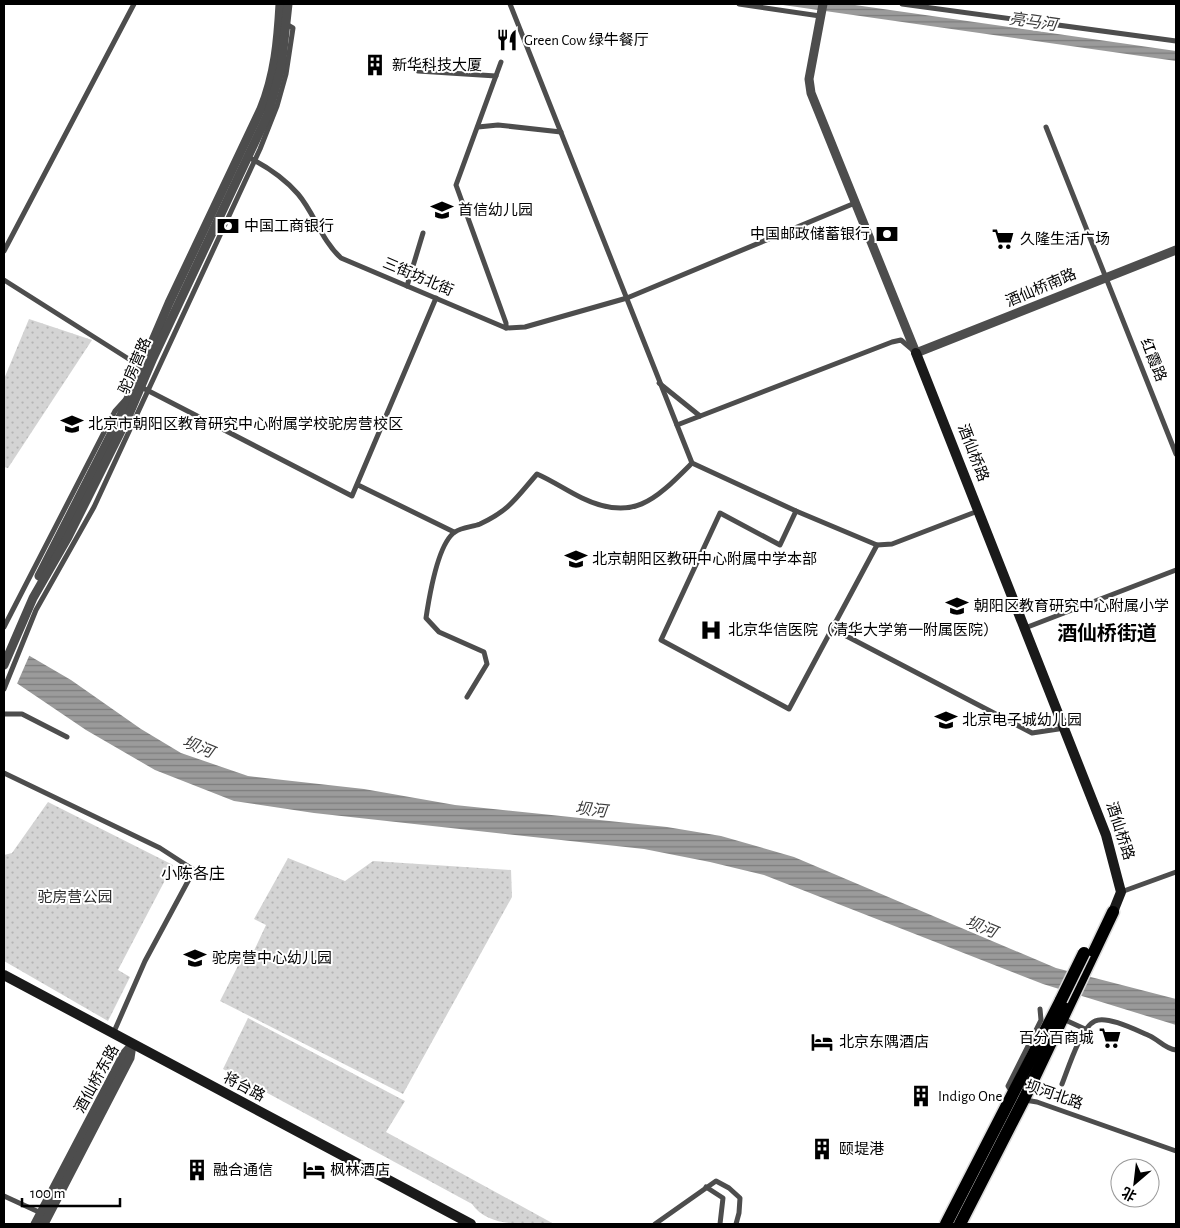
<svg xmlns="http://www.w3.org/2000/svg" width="1180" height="1228" font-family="'Alegreya Sans','Noto Sans SC',sans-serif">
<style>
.green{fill:url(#green-dots)}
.water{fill:url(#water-rules)}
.pier{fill:#fff}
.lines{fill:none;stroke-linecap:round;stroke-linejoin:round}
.primary-casing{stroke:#dbdbdb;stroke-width:15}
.minor{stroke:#4d4d4d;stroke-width:5}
.tertiary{stroke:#4d4d4d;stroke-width:9}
.secondary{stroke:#1a1a1a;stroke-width:10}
.primary{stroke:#000;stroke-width:12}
.primary-bridge-casing{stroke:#dbdbdb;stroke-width:15;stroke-linecap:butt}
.primary-bridge{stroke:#000;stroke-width:12}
.labels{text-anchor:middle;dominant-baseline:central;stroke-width:4;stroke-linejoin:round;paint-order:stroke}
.poi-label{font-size:15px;fill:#000;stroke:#fff;text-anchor:start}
.street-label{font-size:15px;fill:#000;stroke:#fff}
.park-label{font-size:15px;fill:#2b2b2b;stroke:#fff}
.water-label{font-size:16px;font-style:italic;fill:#3c3c3c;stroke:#fff}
.neighbourhood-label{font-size:16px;fill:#000;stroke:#fff}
.district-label{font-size:20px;font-weight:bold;fill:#000;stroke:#fff}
</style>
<defs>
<pattern id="green-dots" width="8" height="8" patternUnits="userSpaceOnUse" patternTransform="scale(1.25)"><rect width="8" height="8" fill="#d4d4d4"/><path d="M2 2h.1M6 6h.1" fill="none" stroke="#b4b4b4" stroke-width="1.8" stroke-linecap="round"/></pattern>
<pattern id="water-rules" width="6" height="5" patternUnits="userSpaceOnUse" patternTransform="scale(1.25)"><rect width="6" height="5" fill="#9b9b9b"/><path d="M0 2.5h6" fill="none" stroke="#7c7c7c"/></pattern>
</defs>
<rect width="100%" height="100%" fill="#fff"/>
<g class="green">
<path d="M29,319L92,340L8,468L4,467V379Z"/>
<path d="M48,802L173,865L118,970L130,977L108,1021L4,961V855L12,853Z"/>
<path d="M288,858L345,881L373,861L511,870L512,897L403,1094L220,1001L245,952L252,955L266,925L254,919Z"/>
<path d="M248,1018L405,1101L386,1132L554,1224C526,1224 488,1228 472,1204L223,1069Z"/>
</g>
<g class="water">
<path d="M776,4H848L1176,51V61Z"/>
<path d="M4,641L71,680L141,729L181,753L248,776L364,789L455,805L667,827L721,836L794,857L1056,968L1176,999V1025L1043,984L764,875L710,862L644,849L314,813L234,801L155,770L86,730L15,682Z"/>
</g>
<path class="pier" d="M4,638L30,654L16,686L4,678Z"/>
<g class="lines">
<g class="primary-casing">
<g id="primary">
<path d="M946,1224L1061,1000"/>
<path d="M960,1224L1025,1097L1113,912"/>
</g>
</g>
<g class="minor">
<path d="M510,4L692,463L796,511L877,545L892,544L978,511"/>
<path d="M739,4L820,16"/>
<path d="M902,4L1176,41"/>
<path d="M501,62L456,185L506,323V328"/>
<path d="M418,71L496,76"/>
<path d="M478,127L498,125L561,132"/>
<path d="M1046,127L1176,454"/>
<path d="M252,159C269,168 286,180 298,194C315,214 321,240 341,258L506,328L525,327L627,298L855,203"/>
<path d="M4,251L134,4"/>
<path d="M4,280L143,368"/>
<path d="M407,286L423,233"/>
<path d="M659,383L700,416"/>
<path d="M141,387L352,496L436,298"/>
<path d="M677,425L892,342L901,340L914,351"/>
<path d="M358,485L454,532"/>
<path d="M796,511L780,545L720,513L661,640L789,709L877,545"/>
<path d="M4,627L115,411L125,400"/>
<path d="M831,628L1032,733L1065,728"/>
<path d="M1025,628L1176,570"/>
<path d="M4,689L36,610L94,507L260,149L277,106L286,74L293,28L286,24"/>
<path d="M467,697L487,664L484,652L439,632L426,618C429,598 438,543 455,532C462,527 473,527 480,524C510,510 516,498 537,474C553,481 567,491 582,498C634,523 656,499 692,463"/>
<path d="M4,714H22L67,737"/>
<path d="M4,773L160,848L194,870L145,961L113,1034"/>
<path d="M1121,892L1176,872"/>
<path d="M1063,1019L1085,1029"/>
<path d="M1062,1084C1068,1069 1081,1027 1095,1021C1107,1015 1138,1031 1150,1036C1159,1040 1165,1049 1176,1050"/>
<path d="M1012,1092L1008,1086L1041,1020L1040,1009"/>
<path d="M1025,1100L1037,1102L1176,1151"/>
<path d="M706,1187L723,1198L720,1224"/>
<path d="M4,1196L41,1213"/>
<path d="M655,1224L716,1181L729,1188L740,1198L739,1213L736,1224"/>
</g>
<g class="tertiary">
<path d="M823,4L809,79L811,93L916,353L1176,250"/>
<path d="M39,576L121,415L169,303L261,109C275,75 278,40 280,4"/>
<path d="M4,665L33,598L68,537L127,419L153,358L268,114L281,68L288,4"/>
<path d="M35,1224L124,1054L132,1045"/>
<path d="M44,1224L130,1058L132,1045"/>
</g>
<g class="secondary">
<path d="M916,353L1106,835L1121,892L1113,912"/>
<path d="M4,975L471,1224"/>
</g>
<use href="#primary" class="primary"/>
<g class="primary-bridge-casing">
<path id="primary-bridge" d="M1061,1000L1084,953"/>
</g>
<use href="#primary-bridge" class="primary-bridge"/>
</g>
<defs>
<g id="restaurant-bare" transform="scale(1.725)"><path d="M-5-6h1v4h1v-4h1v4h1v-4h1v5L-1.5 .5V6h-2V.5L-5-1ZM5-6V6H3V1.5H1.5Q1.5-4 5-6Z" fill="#000" stroke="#fff" stroke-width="2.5" paint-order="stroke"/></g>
<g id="building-bare" transform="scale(1.725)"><path d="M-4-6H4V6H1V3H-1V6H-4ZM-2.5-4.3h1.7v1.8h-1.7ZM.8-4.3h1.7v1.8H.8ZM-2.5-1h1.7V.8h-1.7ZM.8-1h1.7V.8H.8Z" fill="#000" stroke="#fff" stroke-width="2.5" paint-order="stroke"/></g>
<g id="school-bare" transform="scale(1.725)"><path d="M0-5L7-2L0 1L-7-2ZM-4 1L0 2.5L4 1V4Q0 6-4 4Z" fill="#000" stroke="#fff" stroke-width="2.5" paint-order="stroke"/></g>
<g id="bank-bare" transform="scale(1.725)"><path d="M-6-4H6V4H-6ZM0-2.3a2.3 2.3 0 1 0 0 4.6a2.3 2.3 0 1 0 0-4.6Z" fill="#000" stroke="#fff" stroke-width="2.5" paint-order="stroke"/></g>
<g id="supermarket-bare" transform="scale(1.725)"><path d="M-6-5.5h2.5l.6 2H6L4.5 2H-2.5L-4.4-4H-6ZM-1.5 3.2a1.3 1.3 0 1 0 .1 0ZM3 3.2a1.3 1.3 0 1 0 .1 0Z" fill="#000" stroke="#fff" stroke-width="2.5" paint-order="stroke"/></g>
<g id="hospital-bare" transform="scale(1.725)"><path d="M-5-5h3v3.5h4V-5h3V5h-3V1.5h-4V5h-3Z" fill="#000" stroke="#fff" stroke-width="2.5" paint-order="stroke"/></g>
<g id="hotel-bare" transform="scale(1.725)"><path d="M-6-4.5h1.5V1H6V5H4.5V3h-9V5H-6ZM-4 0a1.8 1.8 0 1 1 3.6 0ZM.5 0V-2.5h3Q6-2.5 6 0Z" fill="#000" stroke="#fff" stroke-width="2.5" paint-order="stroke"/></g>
</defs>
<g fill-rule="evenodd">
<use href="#restaurant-bare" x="507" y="40"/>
<use href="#building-bare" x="375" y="65"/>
<use href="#school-bare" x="442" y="210"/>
<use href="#bank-bare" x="228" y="226"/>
<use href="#bank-bare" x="887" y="234"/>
<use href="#supermarket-bare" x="1003" y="239"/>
<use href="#school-bare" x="72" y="424"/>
<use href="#school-bare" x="576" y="559"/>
<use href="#school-bare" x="957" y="606"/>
<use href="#hospital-bare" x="711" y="630"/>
<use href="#school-bare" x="946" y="720"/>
<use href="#school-bare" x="195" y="958"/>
<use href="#supermarket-bare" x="1110" y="1038"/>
<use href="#hotel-bare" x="822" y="1042"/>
<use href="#building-bare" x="921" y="1096"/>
<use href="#building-bare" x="822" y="1149"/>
<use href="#building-bare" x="197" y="1170"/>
<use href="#hotel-bare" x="314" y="1170"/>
</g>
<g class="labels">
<g class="poi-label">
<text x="524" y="40">Green Cow 绿牛餐厅</text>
<text x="392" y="65">新华科技大厦</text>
<text x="458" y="210">首信幼儿园</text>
<text x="244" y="226">中国工商银行</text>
<text x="870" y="234" text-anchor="end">中国邮政储蓄银行</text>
<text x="1020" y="239">久隆生活广场</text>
<text x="88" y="424">北京市朝阳区教育研究中心附属学校驼房营校区</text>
<text x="592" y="559">北京朝阳区教研中心附属中学本部</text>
<text x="974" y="606">朝阳区教育研究中心附属小学</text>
<text x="728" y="630">北京华信医院（清华大学第一附属医院）</text>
<text x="962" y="720">北京电子城幼儿园</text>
<text x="212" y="958">驼房营中心幼儿园</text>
<text x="1094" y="1038" text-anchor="end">百分百商城</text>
<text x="839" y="1042">北京东隅酒店</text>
<text x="938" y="1096">Indigo One</text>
<text x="839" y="1149">颐堤港</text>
<text x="213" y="1170">融合通信</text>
<text x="330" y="1170">枫林酒店</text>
</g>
<g class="street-label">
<text transform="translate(418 277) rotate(23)">三街坊北街</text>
<text transform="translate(1041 288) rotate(-23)">酒仙桥南路</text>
<text transform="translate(1153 360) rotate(68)">红霞路</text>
<text transform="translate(135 366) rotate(-67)">驼房营路</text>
<text transform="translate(973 453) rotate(69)">酒仙桥路</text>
<text transform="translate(1120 831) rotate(72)">酒仙桥路</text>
<text transform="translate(97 1079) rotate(-61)">酒仙桥东路</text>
<text transform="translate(244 1087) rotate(28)">将台路</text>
<text transform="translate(1054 1095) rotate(19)">坝河北路</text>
</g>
<g class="park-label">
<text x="75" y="897">驼房营公园</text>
</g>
<g class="water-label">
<text transform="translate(1033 22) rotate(8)">亮马河</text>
<text transform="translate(198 747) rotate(22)">坝河</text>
<text transform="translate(591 810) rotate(6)">坝河</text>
<text transform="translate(981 927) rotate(22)">坝河</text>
</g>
<g class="neighbourhood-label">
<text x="193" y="874">小陈各庄</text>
</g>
<g class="district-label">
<text x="1107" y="634">酒仙桥街道</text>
</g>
</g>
<rect width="1180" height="1228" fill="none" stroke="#000000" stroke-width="10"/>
<g transform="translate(1135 1183) rotate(208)"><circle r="24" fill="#ffffff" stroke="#999999"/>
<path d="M0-4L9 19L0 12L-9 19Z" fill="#000000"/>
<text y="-8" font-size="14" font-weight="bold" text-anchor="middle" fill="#000000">北</text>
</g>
<path d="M22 1198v8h98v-8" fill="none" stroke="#000000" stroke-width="2.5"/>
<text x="30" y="1198" font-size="15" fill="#000000" stroke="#ffffff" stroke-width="4" paint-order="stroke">100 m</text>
</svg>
